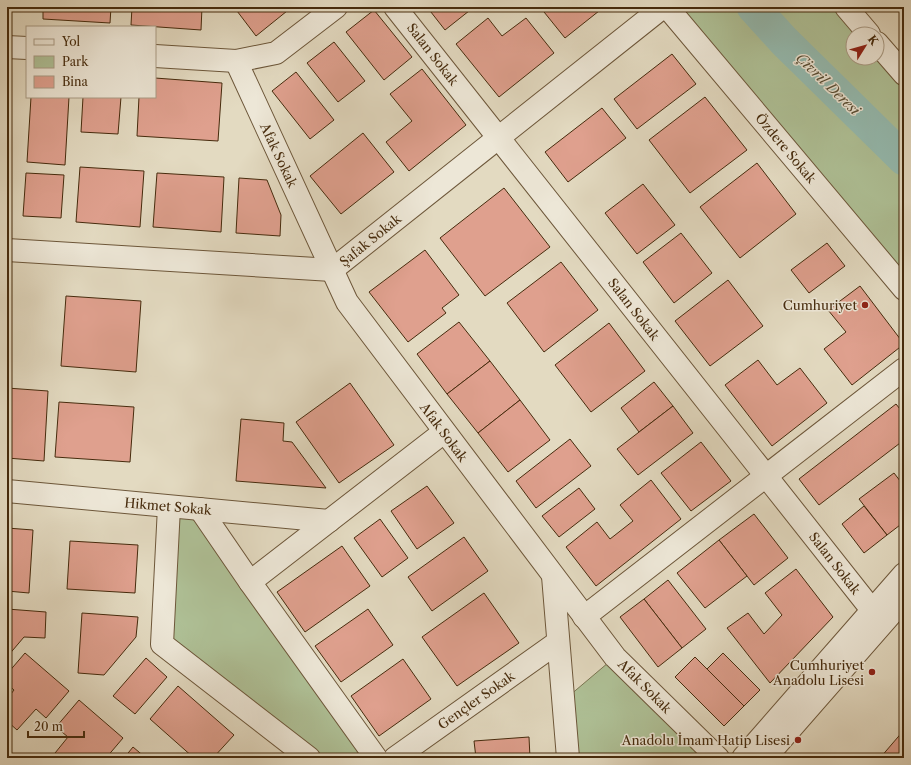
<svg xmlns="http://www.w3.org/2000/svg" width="911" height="765" font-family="'Libre Caslon Text',serif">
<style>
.green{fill:#afc197;stroke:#7a7652}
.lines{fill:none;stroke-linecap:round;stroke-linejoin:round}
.river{stroke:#95bbb0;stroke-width:33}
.building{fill:#dfa08e;stroke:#462b0d}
.minor-casing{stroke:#6d573a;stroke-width:24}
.minor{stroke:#ede7d7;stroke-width:22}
.poi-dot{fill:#8f2418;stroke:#ede7d7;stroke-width:1.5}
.labels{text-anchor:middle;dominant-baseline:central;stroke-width:3;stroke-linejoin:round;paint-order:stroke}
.street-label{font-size:13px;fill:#462b0d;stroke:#ede7d7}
.poi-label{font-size:13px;fill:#462b0d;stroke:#ede7d7;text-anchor:end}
.water-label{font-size:14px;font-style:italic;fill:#5a4f36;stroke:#ede7d7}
</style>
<rect width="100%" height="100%" fill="#e3dac1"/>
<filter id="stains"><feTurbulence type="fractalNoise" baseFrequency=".005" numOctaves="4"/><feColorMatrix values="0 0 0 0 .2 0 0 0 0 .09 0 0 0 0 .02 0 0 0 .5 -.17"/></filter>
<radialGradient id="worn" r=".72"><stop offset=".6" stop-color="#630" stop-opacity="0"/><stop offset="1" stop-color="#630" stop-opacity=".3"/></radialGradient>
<g class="green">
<path d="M667,7H846L869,34H853V58H877L904,74V289Z"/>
<path d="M169,507L200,509L376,758H309L162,644Z"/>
<path d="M615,657L718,758H568L563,701Z"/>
</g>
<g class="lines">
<path class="river" d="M753,7L784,41L904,159"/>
</g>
<g class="building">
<path d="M43,7H111L110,23L43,19Z"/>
<path d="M132,7H202L201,30L131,25Z"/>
<path d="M234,7H292L256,36Z"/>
<path d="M427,7H474L445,30Z"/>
<path d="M540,7H604L565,38Z"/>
<path d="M374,10L412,57L384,80L346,32Z"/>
<path d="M488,18L502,36L526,18L554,53L499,97L456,44Z"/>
<path d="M334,42L365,81L338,102L307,63Z"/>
<path d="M672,54L696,84L637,129L614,99Z"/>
<path d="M422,69L466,125L409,171L386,142L412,121L390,94Z"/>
<path d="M296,72L334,120L310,139L272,91Z"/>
<path d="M155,78L222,83L218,141L137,136L139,97H155Z"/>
<path d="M31,97H69L65,165L27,162Z"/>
<path d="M83,97H121L118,134L81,132Z"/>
<path d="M705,97L747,150L690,193L649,140Z"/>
<path d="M602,108L626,138L568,182L545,152Z"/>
<path d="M363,133L394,172L341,214L310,176Z"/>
<path d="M757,163L796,214L740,258L700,207Z"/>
<path d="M80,167L144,171L140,227L76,222Z"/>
<path d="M26,173L64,175L61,218L23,216Z"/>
<path d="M157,173L224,177L221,232L153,227Z"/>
<path d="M239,178L267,180L281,215L280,236L236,233Z"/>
<path d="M643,184L675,225L637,254L605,213Z"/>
<path d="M504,188L550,247L485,296L440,238Z"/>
<path d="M681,233L712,273L674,303L643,262Z"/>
<path d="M827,243L845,266L809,293L791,270Z"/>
<path d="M425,250L459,295L442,308L446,313L408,342L369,292Z"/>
<path d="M561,262L598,310L544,352L507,303Z"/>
<path d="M728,280L763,326L710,366L675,321Z"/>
<path d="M860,286L904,344L852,385L824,349L846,332L828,310Z"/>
<path d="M66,296L141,301L136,372L61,366Z"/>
<path d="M459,322L490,361L447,394L417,354Z"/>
<path d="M609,323L645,371L591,412L555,365Z"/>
<path d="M758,360L777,385L800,368L827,403L772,446L725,385Z"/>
<path d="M490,361L520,400L478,433L447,394Z"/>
<path d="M654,382L673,406L639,432L621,408Z"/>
<path d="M350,383L394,445L339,483L296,422Z"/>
<path d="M7,388L48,391L44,461L7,458Z"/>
<path d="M520,400L550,440L508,472L478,433Z"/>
<path d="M59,402L134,407L130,462L55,457Z"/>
<path d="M896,404L904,414V440L819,505L799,479Z"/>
<path d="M673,406L693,433L638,475L617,449Z"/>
<path d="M241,419L284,423L283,441L292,442L326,488L236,481Z"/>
<path d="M570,439L591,466L536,508L516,481Z"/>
<path d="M701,442L731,481L691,511L661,473Z"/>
<path d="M894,473L904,486V522L887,535L859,499Z"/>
<path d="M651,480L681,519L596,586L566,547L597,522L610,539L633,521L620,505Z"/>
<path d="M427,486L454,523L417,549L391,511Z"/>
<path d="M579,488L595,509L559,537L542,516Z"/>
<path d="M864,506L887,535L864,553L842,524Z"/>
<path d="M754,514L788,558L754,585L719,540Z"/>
<path d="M380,519L408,558L382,577L354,538Z"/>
<path d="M7,528L33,530L29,593L7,591Z"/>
<path d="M464,537L488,571L432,611L408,577Z"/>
<path d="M719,540L747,576L705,608L677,573Z"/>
<path d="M70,541L138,545L135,593L67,589Z"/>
<path d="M342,546L370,586L305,632L277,592Z"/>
<path d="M796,569L833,617L770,683L727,628L748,613L764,634L782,615L765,593Z"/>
<path d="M668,580L706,629L682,648L644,599Z"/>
<path d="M484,593L519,643L457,686L422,637Z"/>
<path d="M644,599L682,648L658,667L620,617Z"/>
<path d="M7,609L46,612L45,638L24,637L7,657Z"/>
<path d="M368,609L393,645L341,682L315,646Z"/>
<path d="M82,613L138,617L136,637L104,675L78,673Z"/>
<path d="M25,653L69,691L46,718L36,709L17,730L7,721V699L14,690L7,684V674Z"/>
<path d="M723,653L760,690L744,706L707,669Z"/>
<path d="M695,657L744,706L724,726L675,677Z"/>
<path d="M146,658L167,677L135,714L113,696Z"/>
<path d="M403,659L431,699L379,736L351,696Z"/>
<path d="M178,686L234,735L213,758H194L150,719Z"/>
<path d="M79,700L123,738L106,758H92L90,756L88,758H51L68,737L56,727Z"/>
<path d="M904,730V758H880Z"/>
<path d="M529,737L530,758H476L474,741Z"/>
<path d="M133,747L146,758H124Z"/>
</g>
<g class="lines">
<g class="minor-casing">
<g id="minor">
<path d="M395,7L872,610"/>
<path d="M667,7L904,289"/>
<path d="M846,7L869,34"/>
<path d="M877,43L904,74"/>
<path d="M7,47L27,48"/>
<path d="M155,56L236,61L276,53L336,7"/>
<path d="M236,61L347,302L615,657L718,758"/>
<path d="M7,250L332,270L663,7"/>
<path d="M7,491L329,521"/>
<path d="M169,507L162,644L309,758"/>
<path d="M200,509L250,582L376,758"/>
<path d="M553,576L568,758"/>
<path d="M250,582L444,432"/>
<path d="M584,617L904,369"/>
<path d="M395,758L558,642"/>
<path d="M743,758L904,574"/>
<path d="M765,758L904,599"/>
</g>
</g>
<use href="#minor" class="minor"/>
</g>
<g class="poi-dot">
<circle cx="865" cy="305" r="4"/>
<circle cx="872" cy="672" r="4"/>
<circle cx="798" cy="740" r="4"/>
</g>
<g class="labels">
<g class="street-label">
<text transform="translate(433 54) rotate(52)">Salan Sokak</text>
<text transform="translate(786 148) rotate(50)">Özdere Sokak</text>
<text transform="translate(279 155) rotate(65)">Afak Sokak</text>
<text transform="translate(370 240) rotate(-39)">Şafak Sokak</text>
<text transform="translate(634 309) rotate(52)">Salan Sokak</text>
<text transform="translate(444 432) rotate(53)">Afak Sokak</text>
<text transform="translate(168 506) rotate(5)">Hikmet Sokak</text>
<text transform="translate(835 563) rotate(52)">Salan Sokak</text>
<text transform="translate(645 686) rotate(45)">Afak Sokak</text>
<text transform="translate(476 700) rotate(-35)">Gençler Sokak</text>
</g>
<g class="poi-label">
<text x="857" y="305">Cumhuriyet</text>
<text x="864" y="665">Cumhuriyet<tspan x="864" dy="15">Anadolu Lisesi</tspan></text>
<text x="790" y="740">Anadolu İmam Hatip Lisesi</text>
</g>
<g class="water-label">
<text transform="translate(828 84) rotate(44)">Çivril Deresi</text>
</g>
</g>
<rect width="911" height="765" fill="none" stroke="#e3dac1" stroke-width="24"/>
<rect x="8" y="8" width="895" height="749" fill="none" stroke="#462b0d" stroke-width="2"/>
<rect x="12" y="12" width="887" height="741" fill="none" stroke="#462b0d"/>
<rect x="26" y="26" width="130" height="72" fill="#ede7d7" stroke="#aa9c86"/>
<rect x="34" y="39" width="20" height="6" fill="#ede7d7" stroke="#aa9c86"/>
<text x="62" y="46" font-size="12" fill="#462b0d">Yol</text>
<rect x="34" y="56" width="20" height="12" fill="#afc197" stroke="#aa9c86"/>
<text x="62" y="66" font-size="12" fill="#462b0d">Park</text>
<rect x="34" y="76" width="20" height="12" fill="#dfa08e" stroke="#aa9c86"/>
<text x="62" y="86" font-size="12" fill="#462b0d">Bina</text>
<g transform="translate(865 46) rotate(53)"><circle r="19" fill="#ede7d7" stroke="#aa9c86"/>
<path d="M0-3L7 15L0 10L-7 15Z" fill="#8f2418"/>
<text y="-6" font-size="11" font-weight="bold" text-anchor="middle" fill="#462b0d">K</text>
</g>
<path d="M28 731v6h56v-6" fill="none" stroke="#462b0d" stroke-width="2"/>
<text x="34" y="731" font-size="12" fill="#462b0d" stroke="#ede7d7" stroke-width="3" paint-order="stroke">20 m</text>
<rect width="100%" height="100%" filter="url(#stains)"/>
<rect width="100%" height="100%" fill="url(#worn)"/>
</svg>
